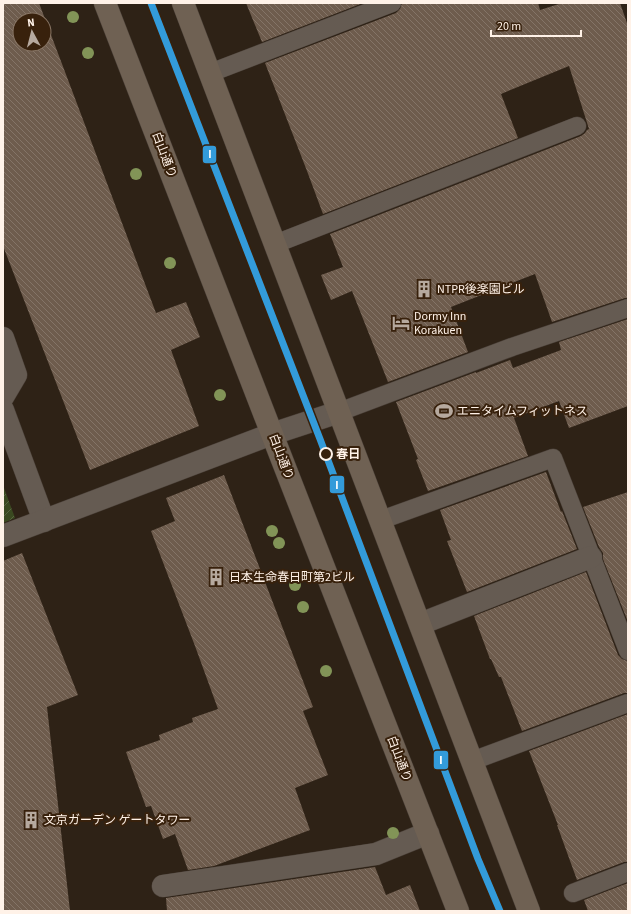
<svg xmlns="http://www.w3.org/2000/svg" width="631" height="914" font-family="'Source Sans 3','Noto Sans JP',sans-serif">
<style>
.garden{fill:url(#garden-furrows)}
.building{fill:url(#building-back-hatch);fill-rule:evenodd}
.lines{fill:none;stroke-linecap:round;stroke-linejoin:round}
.lane-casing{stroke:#483e36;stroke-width:19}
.street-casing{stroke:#483e36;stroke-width:23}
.primary-casing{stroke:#483e36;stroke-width:23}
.lane{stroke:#655b52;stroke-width:18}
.street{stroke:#655b52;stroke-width:22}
.primary{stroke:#6f6153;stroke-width:22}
.metro-1-casing{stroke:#38210c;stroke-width:10}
.metro-1{stroke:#339bda;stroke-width:7}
.tree{fill:#829457}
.stop-dot{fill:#38210c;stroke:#fff2e8;stroke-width:2}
.labels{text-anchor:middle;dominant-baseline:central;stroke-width:4;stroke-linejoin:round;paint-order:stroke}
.street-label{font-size:12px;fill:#fff2e8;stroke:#38210c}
.poi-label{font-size:12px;fill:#fff2e8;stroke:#38210c;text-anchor:start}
.stop-label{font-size:12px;font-weight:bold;fill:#fff2e8;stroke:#38210c;text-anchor:start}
.line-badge{stroke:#38210c;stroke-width:1.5}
.badge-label{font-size:11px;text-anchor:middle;font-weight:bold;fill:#fff}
</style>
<defs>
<pattern id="garden-furrows" width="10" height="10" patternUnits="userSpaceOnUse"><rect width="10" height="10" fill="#3a4920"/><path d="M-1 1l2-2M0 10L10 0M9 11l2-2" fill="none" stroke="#586440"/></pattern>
<pattern id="building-back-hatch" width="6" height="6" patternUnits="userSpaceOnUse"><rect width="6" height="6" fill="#6e5c4d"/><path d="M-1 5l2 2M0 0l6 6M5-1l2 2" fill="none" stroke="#847467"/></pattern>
</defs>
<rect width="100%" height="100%" fill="#2e2216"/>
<path class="garden" d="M3,485L15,518L3,523Z"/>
<g class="building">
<path d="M3,3H39L156,313L186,302L200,337L171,350L199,426L90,470L3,246ZM20,20H44V44H20Z"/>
<path d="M246,3H363L262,42Z"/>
<path d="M402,3H538L540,10L562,3H620L628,26V298H625L552,322L535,274L451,307L468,352L388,382L352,291L331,300L321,275L343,267L330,234L581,136L585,133L587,130L589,129L569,66L501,94L518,138L323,214L307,171L265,63L396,13L400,9Z"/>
<path d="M628,319V406L569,428L559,401L514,418L528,456L428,491L416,460L418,459L396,402L476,372V373L510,360L513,368L561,350L559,342Z"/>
<path d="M546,472L561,512L562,511L577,549L467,592L447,541L451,540L440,510Z"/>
<path d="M224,475L313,707L303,711L328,775L295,788L310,830L214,866L188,870L175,834L163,839L151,806L146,807L126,752L160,740L159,735L193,722L192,718L218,709L195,646L151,531L175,521L166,498Z"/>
<path d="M628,492V622L603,559V553L599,547L583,507Z"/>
<path d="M22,553L78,695L47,707L70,911H3V561Z"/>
<path d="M586,572L618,655L622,659L628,661V693H624L522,731L501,677H499L491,659H490L474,616Z"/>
<path d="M628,714V862H624L577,880L557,825H558L529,751Z"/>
<path d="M375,867L386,895L410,885L420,911H167L166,898Z"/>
<path d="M628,883V911H588L584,900Z"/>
</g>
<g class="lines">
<g class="lane-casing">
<g id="lane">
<path d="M210,73L392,3"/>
<path d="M275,244L577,126"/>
<path d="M339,412L512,347L628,308"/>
<path d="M381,520L553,458L628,651"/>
<path d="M472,761L628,703"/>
<path d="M573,893L628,872"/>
</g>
</g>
<g class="street-casing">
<g id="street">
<path d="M3,338L16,375L3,397"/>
<path d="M3,410L44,521"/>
<path d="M3,536L272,434L339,412"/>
<path d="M420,624L591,557"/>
<path d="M163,886L376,854L428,833"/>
</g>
</g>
<g class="primary-casing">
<g id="primary">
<path d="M105,3L272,434L458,911"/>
<path d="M183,3L529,911"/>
</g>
</g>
<use href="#lane" class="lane"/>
<use href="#street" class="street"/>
<use href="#primary" class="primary"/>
<g class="metro-1-casing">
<path id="metro-1" d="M151,3L320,439L478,859L500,911"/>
</g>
<use href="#metro-1" class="metro-1"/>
</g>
<g class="tree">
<circle cx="73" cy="17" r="6"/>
<circle cx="88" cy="53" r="6"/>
<circle cx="136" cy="174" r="6"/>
<circle cx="170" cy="263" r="6"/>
<circle cx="220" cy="395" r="6"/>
<circle cx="272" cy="531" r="6"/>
<circle cx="279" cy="543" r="6"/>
<circle cx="295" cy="585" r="6"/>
<circle cx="303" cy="607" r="6"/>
<circle cx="326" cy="671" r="6"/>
<circle cx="393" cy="833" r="6"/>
</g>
<defs>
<g id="building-bare" transform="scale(1.38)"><path d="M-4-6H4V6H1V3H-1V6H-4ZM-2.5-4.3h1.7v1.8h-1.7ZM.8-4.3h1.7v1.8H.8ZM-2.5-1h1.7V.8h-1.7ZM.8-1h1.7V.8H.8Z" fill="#b6a99e" stroke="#38210c" stroke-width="2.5" paint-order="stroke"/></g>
<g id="hotel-bare" transform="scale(1.38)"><path d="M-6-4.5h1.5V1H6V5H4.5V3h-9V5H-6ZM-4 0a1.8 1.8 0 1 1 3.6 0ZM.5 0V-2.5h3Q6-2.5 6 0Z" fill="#b6a99e" stroke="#38210c" stroke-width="2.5" paint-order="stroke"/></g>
<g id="stadium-bare" transform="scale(1.38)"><path d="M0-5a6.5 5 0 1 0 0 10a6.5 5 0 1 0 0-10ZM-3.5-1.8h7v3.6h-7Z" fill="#b6a99e" stroke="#38210c" stroke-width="2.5" paint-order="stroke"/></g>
</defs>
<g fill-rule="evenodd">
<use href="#building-bare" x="424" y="289"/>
<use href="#hotel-bare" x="401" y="323"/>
<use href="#stadium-bare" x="444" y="411"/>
<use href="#building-bare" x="216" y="577"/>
<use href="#building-bare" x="31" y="820"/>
</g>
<circle class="stop-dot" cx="326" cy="454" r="6"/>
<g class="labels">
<g class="street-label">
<text transform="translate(164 155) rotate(69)">白山通り</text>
<text transform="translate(281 457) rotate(69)">白山通り</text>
<text transform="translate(399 759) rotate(69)">白山通り</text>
</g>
<g class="poi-label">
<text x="437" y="289">NTPR後楽園ビル</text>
<text x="414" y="316">Dormy Inn<tspan x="414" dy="14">Korakuen</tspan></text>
<text x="457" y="411">エニタイムフィットネス</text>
<text x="229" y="577">日本生命春日町第2ビル</text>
<text x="44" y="820">文京ガーデン ゲートタワー</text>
</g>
<g class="stop-label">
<text x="336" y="454">春日</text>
</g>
</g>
<g class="line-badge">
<rect x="202" y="145" width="15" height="19" rx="4" fill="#339bda"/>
<rect x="329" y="475" width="16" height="19" rx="4" fill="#339bda"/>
<rect x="433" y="750" width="16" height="20" rx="4" fill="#339bda"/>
</g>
<g class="badge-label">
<text x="210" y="158">I</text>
<text x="337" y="489">I</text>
<text x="441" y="764">I</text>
</g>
<rect width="631" height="914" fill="none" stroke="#fff2e8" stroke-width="8"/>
<g transform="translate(32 32) rotate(353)"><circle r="19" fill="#38210c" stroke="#887564"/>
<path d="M0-3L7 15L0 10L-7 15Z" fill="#b6a99e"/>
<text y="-6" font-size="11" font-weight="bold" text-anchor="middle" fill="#fff2e8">N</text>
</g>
<path d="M491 30v6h90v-6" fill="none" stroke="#fff2e8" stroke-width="2"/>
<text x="497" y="30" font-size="12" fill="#fff2e8" stroke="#38210c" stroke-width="3" paint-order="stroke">20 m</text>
</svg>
